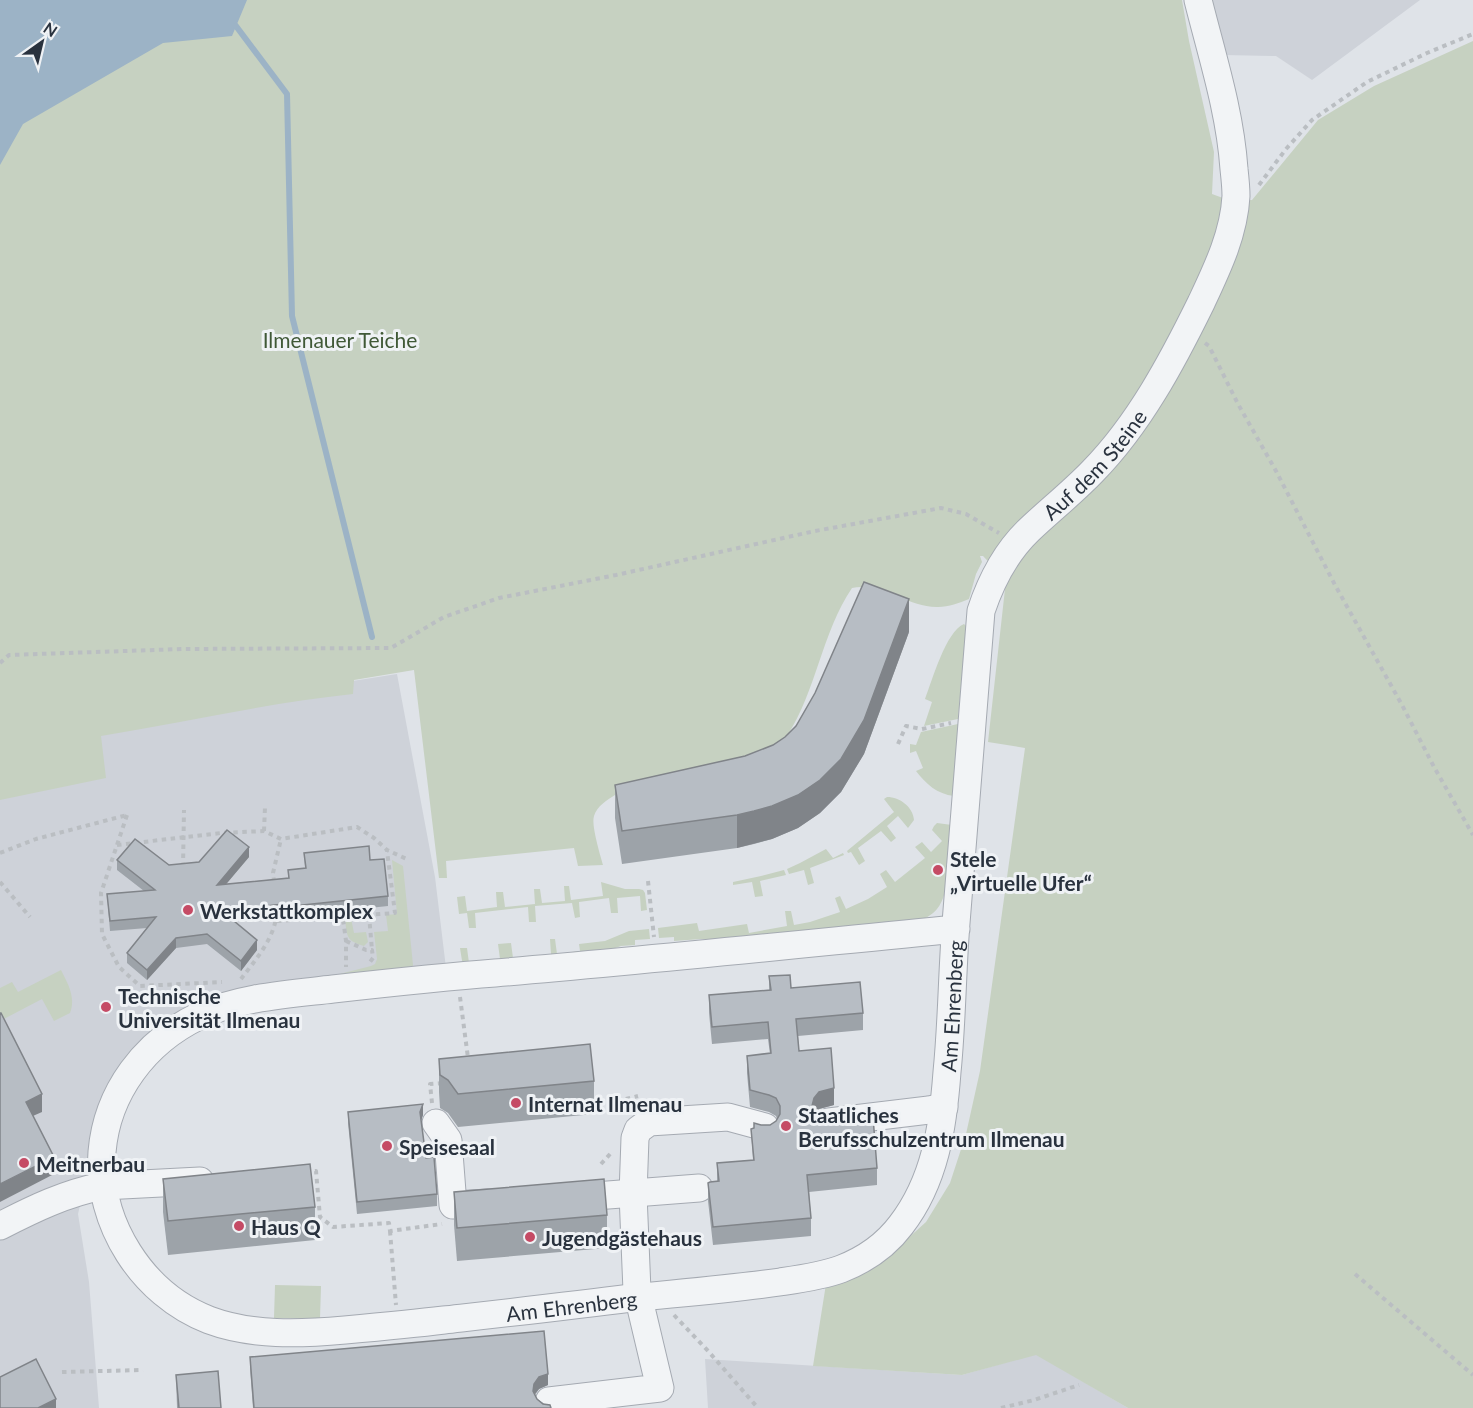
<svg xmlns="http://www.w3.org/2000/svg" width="1473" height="1408" font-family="Lato,sans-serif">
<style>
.built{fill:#ced2d9}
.green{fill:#c6d1c1}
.water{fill:#9cb3c6}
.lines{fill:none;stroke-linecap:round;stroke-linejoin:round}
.stream{stroke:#9cb3c6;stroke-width:6}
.minor-casing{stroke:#a5aab2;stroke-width:29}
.path{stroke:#babec2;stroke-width:4;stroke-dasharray:4.5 4.5;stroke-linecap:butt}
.minor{stroke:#f2f4f6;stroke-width:27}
.wall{fill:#9da3a9}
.shaded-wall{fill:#808489}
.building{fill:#b7bdc4;stroke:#808489;stroke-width:1.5}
.poi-dot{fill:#c54b65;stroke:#eff2f5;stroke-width:2}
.labels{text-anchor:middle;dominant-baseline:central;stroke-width:6;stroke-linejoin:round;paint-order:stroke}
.park-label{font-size:21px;fill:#405937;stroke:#eff2f5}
.street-label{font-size:21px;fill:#29323e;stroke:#eff2f5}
.poi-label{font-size:21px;font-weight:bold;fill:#29323e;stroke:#eff2f5;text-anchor:start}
</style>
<rect width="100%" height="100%" fill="#dfe3e8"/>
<g class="built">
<path d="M1210,0H1420L1312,80L1276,56L1224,55Z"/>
<path d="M0,615L20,733L397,674L435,877L446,968L181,1016L104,1102L78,1214L89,1282L99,1408H0Z"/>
<path d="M1036,1354L1128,1408H708L705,1359L962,1375Z"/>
</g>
<g class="green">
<path d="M0,0H1182L1189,41L1214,152L1212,194L1231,201L1252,200L1318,120L1374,86L1473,41V1408H1128L1036,1355L962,1375L813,1366L826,1284L884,1260L926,1222L950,1183L966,1134L980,1071L1025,748L988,742L1006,580L983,556H980L982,562L976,574L969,599C959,603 949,607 938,607C908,608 882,582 852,588C822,632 816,692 787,736C782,742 777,748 772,754L615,795C607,800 597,806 594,816C591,825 600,854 603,865L578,866L574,848L446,861L447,878H439L414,670L354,680L353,694C268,703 185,722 101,736L106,778L0,800Z"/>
<path d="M964,624L966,626V631L958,719L924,726L932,702L925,699C932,681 946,631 964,624Z"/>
<path d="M958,724L954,796C937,794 926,784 916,771L923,768L916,751L910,753V744L916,745L921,732Z"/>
<path d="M887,797C900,797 913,807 914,820L908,828L898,816L887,826L896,838L891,842L881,831L858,848L865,861L859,865L851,852L848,853L847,851L894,812L884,799Z"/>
<path d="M937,823L952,825C950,847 951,893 937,909C932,915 924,919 917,922L755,941L701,939L674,941V937L659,938L658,928L697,923L699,931L747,924L749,933L787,926L785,911H791L794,925L810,922L840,912L835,898L840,896L846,909L868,899L887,887L880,874L886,870L895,882L925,858L915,847L922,842L931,852L942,841L932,830L934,826Z"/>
<path d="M826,849L833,858L843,853L844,855L810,868L814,883L808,885L804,870L789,874L787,869L800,863Z"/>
<path d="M392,860L403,866L413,965L412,971L316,980L371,966L375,964L377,959L374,932L388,931L386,915L397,914Z"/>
<path d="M784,870L786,875L760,881L763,896L755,897L752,882L733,885V882L761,876Z"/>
<path d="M601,882L625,889H639L643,890L645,893L647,910L641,911L640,896L617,898L618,913H611L609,898L579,902L580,917L575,918L572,903L535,906L536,922H529L528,907L475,913L476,928H469L467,913L459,914L457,897L465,896L467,911L497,907L496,892H503L505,907L535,904L534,889H540L542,903L565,901L564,886H569L571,900L603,896Z"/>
<path d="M351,918L354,933L366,932L368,942L364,946C346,941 347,936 345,919Z"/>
<path d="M649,929L650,939L635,940V945L621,946L586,958L463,967L460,948H467L469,963L500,959L498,944L511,943L513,958L551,954L550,939H555L557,954L580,951L579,944L605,941L629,931Z"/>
<path d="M61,970C68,984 76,997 70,1013L54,1021L42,999L0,1021V988L12,982L18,992Z"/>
<path d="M275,1285L321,1286L320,1319L274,1318Z"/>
</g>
<path class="water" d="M0,0H247L232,36L163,43L23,124L0,165Z"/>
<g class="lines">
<path class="stream" d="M236,26L287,94L292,316L372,637"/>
<g class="minor-casing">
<g id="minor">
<path id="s1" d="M956,929C802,944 649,960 495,973C441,977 387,983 333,989C290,994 239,997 199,1016C145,1042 107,1092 102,1152C97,1223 142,1294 209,1320C252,1336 300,1334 345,1330C378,1327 411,1324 444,1320C506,1313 569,1306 631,1298C680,1293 730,1289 780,1282C800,1279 822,1276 841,1269C864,1260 886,1245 901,1225C935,1181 943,1127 947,1072C952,1023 952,973 956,923C965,819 973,715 981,611C991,581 1006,552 1029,530C1050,510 1073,492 1093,471C1139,424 1172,362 1201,303C1217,269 1234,234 1236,196C1236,187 1235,178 1234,169C1230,111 1212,56 1198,0"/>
<path d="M829,1122L929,1110L944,1107"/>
<path d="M436,1123L448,1140L453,1205L488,1203"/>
<path d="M569,1198L699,1188"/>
<path d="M0,1226C33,1209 66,1193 103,1186L200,1181"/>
<path d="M549,1401L660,1388L637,1291L633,1194L635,1138L638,1130L649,1122L728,1117L765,1127"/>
</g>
</g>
<g class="path">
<path d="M1259,185L1286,149L1312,120L1367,82L1427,53L1473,34"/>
<path d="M1205,343L1209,346L1238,404L1276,471L1335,585L1402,705L1434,767L1473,835"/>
<path d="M0,663L9,655L183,649L391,648L444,617L499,598L616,575L815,531L941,508L966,514L999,533"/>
<path d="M898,744L906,726L922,729L951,723"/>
<path d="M127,815L101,893L102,934L119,967L140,986L222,982"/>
<path d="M264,831L265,807"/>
<path d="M117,845L221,833L264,831L281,839L357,827L374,838L387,850L409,860"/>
<path d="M0,853L36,839L127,815"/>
<path d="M183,867L184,810"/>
<path d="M648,881L654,937"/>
<path d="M0,882L30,917"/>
<path d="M274,882L273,873L281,839"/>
<path d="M342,911L346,941V967"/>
<path d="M369,915L372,950"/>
<path d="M277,921L395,913L387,851"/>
<path d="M346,941L366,950H372L373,958L370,962"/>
<path d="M241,979C256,959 276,937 277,910"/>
<path d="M460,997L468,1058"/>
<path d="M432,1103L430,1084L443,1083"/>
<path d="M622,1114V1100L638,1096"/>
<path d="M601,1164L611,1153"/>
<path d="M306,1172L316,1171L320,1217L333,1227L389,1223L390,1231L442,1224"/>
<path d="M390,1231L396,1305"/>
<path d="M1355,1274L1473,1375"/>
<path d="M674,1315L709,1352L758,1408"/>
<path d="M62,1372L143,1370"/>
<path d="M1001,1408L1034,1400L1079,1385"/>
</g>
<use href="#minor" class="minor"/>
</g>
<g class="wall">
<path d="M909,632L864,754L841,792L820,813L798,828L772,839L754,844L737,848L622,864L615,818V785L745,756L773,745L785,737Z"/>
<path d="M304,853L370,860L388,896V906L293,916L292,912L233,920L257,950L241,971L207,944L176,948L147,980L127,963V953L147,928L110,931L107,894L144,891L117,870V860L169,865L249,857L226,884L288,878V870L305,868Z"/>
<path d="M769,976L791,988L863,1013V1030L798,1036L799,1051L834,1105L819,1109L815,1114L877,1168V1185L809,1192L811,1218V1236L713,1245L708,1201V1183L717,1181V1163L753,1160L751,1129L754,1128V1123L761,1125H770L776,1121L777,1119L776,1116L769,1112L750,1107L747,1073V1056L770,1054L768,1039L712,1044L709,1013V995L769,990Z"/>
<path d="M439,1059L594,1081V1114L458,1127L448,1113L440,1108L439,1092Z"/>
<path d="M348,1112L423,1115L421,1120L426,1158L437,1194V1206L357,1214L348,1123Z"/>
<path d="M163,1179L315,1207V1240L168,1255L163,1212Z"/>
<path d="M454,1192L607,1215V1248L457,1261L454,1225Z"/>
<path d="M250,1357L548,1385L539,1389L535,1395L537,1399L551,1408H253L250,1368Z"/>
<path d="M176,1375L221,1408H177Z"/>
</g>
<g class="shaded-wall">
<path d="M909,599V632L864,754L841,792L820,813L798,828L772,839L737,848V815Z"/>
<path d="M249,847V857L217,895V885Z"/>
<path d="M176,938V948L147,980V970Z"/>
<path d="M257,940V950L241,971V961Z"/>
<path d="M834,1088V1105L819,1109L814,1115L812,1106L814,1098L819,1092Z"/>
<path d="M42,1094V1112L26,1119V1102Z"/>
<path d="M423,1104V1115L420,1124V1112Z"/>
<path d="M54,1157V1174L0,1202V1184Z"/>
<path d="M548,1374V1385L539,1389L534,1395L533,1391L534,1384L539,1377Z"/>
<path d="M56,1399V1408H38Z"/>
</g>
<g class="building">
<path d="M864,582L909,599L864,720L841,759L820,780L798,795L772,806L754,811L737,815L622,831L615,785L745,756L773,745L785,737L796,726L815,693Z"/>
<path d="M227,830L249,847L217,885L289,878L288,870L306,868L304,853L369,846L370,860L384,859L388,896L293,906L292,903L222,911L257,940L241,961L207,934L176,938L147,970L127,953L156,917L110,921L107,894L155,890L117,860L135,839L169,865L199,862Z"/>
<path d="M790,975L791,988L860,982L863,1013L796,1019L799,1051L831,1048L834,1088L819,1092L814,1098L812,1106L815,1114L821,1119L829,1120L873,1117L877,1168L807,1175L811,1218L713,1227L708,1183L710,1182L719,1181L717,1163L754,1160L751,1129L754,1128V1123L761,1125H770L776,1121L780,1114V1106L776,1098L769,1095L750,1090L747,1056L771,1053L768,1022L712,1027L709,995L771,990L769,976Z"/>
<path d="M0,1013H1L42,1094L26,1102L54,1157L0,1184Z"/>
<path d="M590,1044L594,1081L458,1094L448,1080L440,1075L439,1059Z"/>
<path d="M423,1104L420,1112L426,1158L434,1157L437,1194L357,1202L348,1112Z"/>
<path d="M310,1164L315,1207L168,1221L163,1179Z"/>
<path d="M604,1179L607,1215L457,1228L454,1192Z"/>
<path d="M544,1331L548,1374L539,1377L534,1384L533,1391L537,1399L543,1404L550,1405L551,1408H254L250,1357Z"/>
<path d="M36,1359L56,1399L38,1408H0V1377Z"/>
<path d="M218,1371L221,1408H179L176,1375Z"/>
</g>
<g class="poi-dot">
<circle cx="938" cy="870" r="6"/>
<circle cx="188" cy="910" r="6"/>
<circle cx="106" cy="1007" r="6"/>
<circle cx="516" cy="1103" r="6"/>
<circle cx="786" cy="1126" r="6"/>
<circle cx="387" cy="1146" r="6"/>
<circle cx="24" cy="1163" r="6"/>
<circle cx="239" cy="1226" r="6"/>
<circle cx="530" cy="1237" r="6"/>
</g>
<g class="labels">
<g class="park-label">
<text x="340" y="339">Ilmenauer Teiche</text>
</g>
<g class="street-label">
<text stroke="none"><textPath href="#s1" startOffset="2676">Auf dem Steine</textPath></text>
<text stroke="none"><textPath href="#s1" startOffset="2092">Am Ehrenberg</textPath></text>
<text stroke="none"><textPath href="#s1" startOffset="1516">Am Ehrenberg</textPath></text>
</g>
<g class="poi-label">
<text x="950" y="858">Stele<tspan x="950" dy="24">„Virtuelle Ufer“</tspan></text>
<text x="200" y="910">Werkstattkomplex</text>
<text x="118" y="995">Technische<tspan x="118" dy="24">Universität Ilmenau</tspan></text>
<text x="528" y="1103">Internat Ilmenau</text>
<text x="798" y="1114">Staatliches<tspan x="798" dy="24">Berufsschulzentrum Ilmenau</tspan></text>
<text x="399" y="1146">Speisesaal</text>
<text x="36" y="1163">Meitnerbau</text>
<text x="251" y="1226">Haus Q</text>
<text x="542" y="1237">Jugendgästehaus</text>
</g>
</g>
<g transform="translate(42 42) rotate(34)" stroke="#eff2f5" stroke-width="4.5" paint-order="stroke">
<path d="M0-4.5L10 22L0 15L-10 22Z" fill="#29323e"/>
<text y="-9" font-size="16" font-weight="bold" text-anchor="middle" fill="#29323e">N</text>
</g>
</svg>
